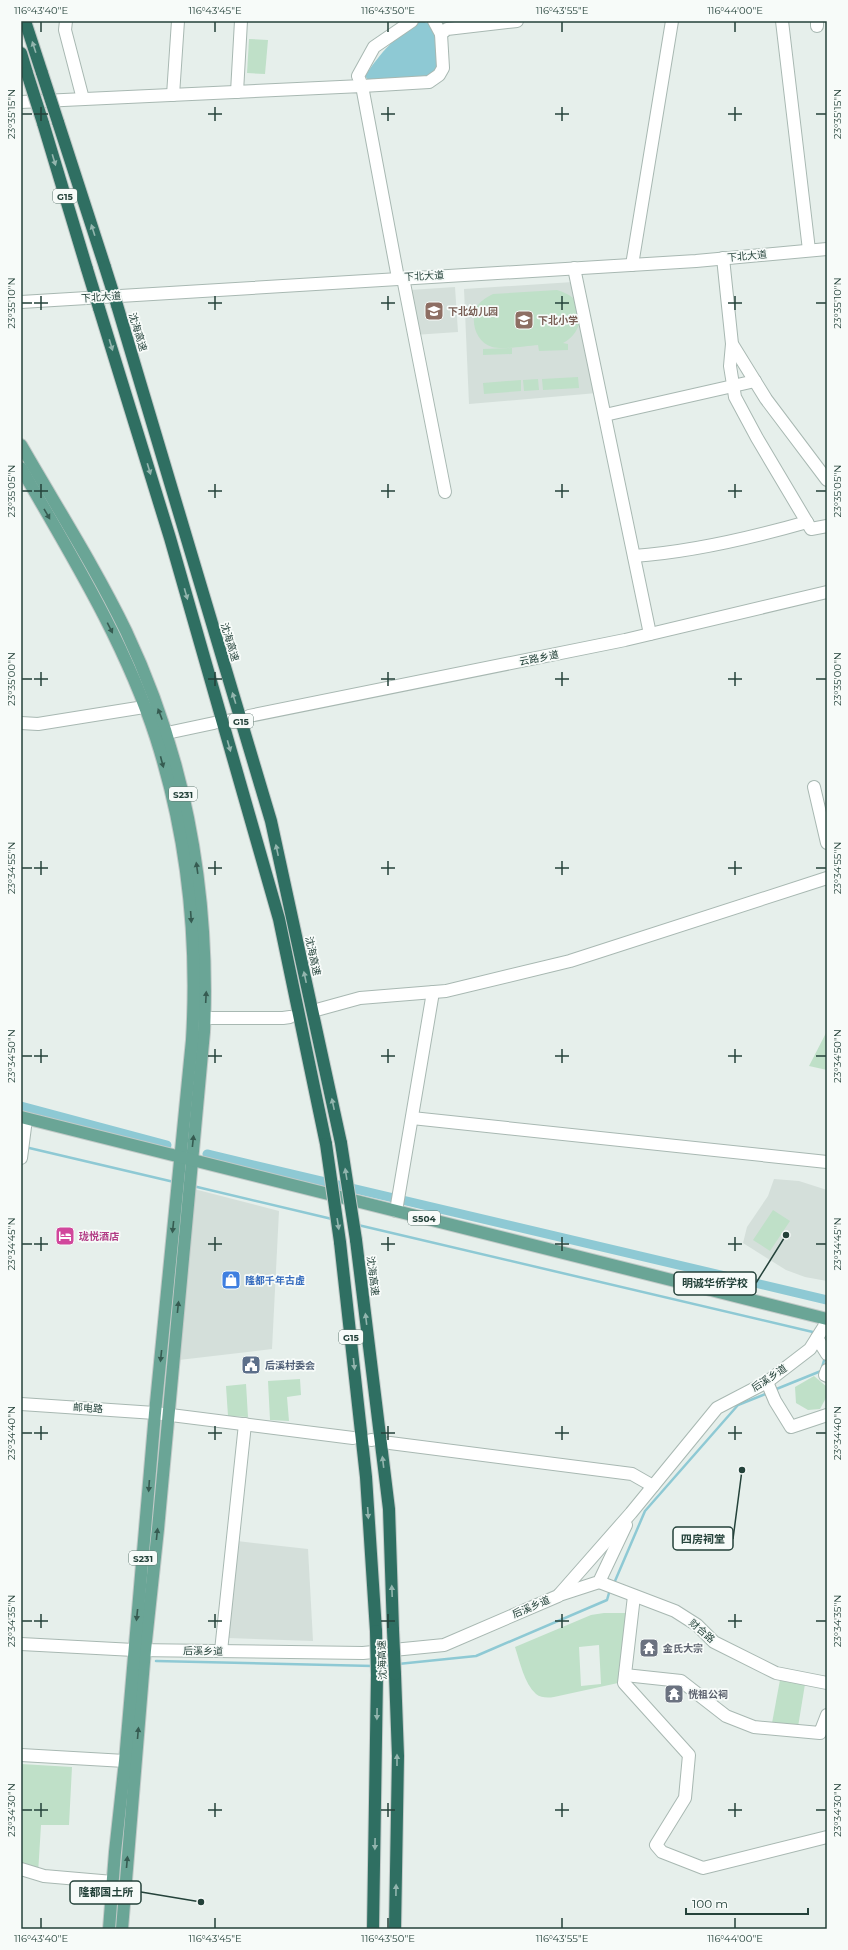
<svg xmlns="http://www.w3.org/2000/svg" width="848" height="1950" font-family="Montserrat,'Noto Sans SC',sans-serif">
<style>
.built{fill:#d4dfda}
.green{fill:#bfe0c8;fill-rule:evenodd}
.water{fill:#8ec9d4}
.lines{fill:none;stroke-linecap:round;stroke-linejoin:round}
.stream{stroke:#8ec9d4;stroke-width:2.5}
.canal{stroke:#8ec9d4;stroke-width:9}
.minor-casing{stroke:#a8b8b2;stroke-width:14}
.major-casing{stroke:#c2cac8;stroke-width:14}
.highway-casing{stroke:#c2cac8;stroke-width:14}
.minor{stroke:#fff;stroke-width:12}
.major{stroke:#6aa596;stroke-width:12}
.highway{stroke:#2f6f62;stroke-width:12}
.highway-bridge-casing{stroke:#c2cac8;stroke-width:14;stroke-linecap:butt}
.highway-bridge{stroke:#2f6f62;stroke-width:12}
.oneway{fill:#93b5ae}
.oneway2{fill:#365b51}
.ticks{fill:none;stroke:#24423a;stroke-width:1.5}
.labels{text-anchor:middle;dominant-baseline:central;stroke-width:3.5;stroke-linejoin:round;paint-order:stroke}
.shield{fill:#f7fbf9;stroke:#637a73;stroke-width:1}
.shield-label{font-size:9px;font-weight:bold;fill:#24423a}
.street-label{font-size:10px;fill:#24423a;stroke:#f7fbf9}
.education-label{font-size:10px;font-weight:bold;fill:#785e54;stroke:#f7fbf9;text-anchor:start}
.hotel-label{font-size:10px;font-weight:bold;fill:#b23c85;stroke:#f7fbf9;text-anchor:start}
.shop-label{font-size:10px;font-weight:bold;fill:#366cbe;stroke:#f7fbf9;text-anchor:start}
.service-label{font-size:10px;font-weight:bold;fill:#4e5e75;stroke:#f7fbf9;text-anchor:start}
.worship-label{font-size:10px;font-weight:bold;fill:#5b616d;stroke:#f7fbf9;text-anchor:start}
.leader{fill:none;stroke:#24423a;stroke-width:1.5}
.callout-dot{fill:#24423a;stroke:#f7fbf9;stroke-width:1.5}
.callout{fill:#f7fbf9;stroke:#24423a;stroke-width:1.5}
.callout-label{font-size:11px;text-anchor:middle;font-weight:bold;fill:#24423a}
.neatline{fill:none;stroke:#24423a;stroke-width:1.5}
.ticks-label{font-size:10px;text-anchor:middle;fill:#24423a}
</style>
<rect width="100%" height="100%" fill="#e6efeb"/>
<g class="built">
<path d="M573,282L597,393L469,404L464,289Z"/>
<path d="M455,287L458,332L414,335L410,290Z"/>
<path d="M774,1179L799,1181L827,1190V1281L805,1277L786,1270L743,1243L747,1227L768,1196Z"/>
<path d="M194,1189L279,1211L272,1349L179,1360Z"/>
<path d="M237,1541L308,1549L313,1641L228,1638Z"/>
</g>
<g class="green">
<path d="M249,39L268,40L265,74L247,73Z"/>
<path d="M557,290C563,292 569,294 574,299C588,313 578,336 563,343L568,344V350L539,351L538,345C526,346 503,350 492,347C475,342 469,319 478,305C482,300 487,297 493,294Z"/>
<path d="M512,348V354L483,355V349Z"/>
<path d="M578,377L579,388L543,390L542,379Z"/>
<path d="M538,379L539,390L524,391L523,380Z"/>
<path d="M521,380V391L484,394L483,383Z"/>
<path d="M827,1029V1070L809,1066L826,1033Z"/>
<path d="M773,1210L790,1221L770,1251L753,1240Z"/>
<path d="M814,1376L827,1387V1396L820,1409L808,1410L796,1403L795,1387Z"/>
<path d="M300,1379L301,1395L287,1397L289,1421L270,1420L268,1381Z"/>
<path d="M246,1384L248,1417L228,1416L226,1386Z"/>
<path d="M604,1613H628L622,1677L618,1683L554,1697C548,1698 541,1698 536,1694C524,1683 520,1662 515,1647L591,1615ZM599,1645L601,1684L581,1686L579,1647Z"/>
<path d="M780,1680L805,1684L798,1727L772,1723Z"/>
<path d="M21,1764L72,1767L69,1825H41L38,1874L21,1867Z"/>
</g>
<path class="water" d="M421,21L431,24C439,40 443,61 432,77L368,80L365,76C381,52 395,36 421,21Z"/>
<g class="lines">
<g class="stream">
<path d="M25,1147L174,1182"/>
<path d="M193,1186L332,1219"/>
<path d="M358,1225L817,1333"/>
<path d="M774,1390L821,1371L825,1357"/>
<path d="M615,1581L645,1511L738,1405L768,1393"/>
<path d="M156,1661L373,1666"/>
<path d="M398,1664L476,1656L607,1600L609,1593"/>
<path d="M380,1666L391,1665"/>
</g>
<g class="canal">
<path d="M21,1106L167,1145"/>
<path d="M207,1154L827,1300"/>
</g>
<g class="minor-casing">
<g id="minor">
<path d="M66,21L65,30L83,99"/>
<path d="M412,21L374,47L358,76L362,86L429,82L439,75L443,68L441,34L447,29L517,21"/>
<path d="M434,21L441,34"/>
<path d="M782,21L809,250"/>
<path d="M817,21V26"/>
<path d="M237,92L241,21"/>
<path d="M173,95L178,21"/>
<path d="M21,102L362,86L398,278"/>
<path d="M723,258L732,344L766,399L827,480"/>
<path d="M632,265L672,21"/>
<path d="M574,268L650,634"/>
<path d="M403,278L445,492"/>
<path d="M21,302L696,261L827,249"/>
<path d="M732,344L730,366L735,397L757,438L811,529L827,526"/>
<path d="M605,415L755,381"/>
<path d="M634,556C692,552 751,538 807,522"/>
<path d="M249,716L625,640L827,592"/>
<path d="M231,720H232"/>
<path d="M21,723L38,724L144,707"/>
<path d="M167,733L214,723"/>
<path d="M814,787L827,843"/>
<path d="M320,1009L360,998L446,991L570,961L827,878"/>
<path d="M204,1018H283L290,1017"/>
<path d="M412,1118L827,1162"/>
<path d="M21,1158L26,1119"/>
<path d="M396,1211L433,992"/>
<path d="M817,1338L827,1354"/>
<path d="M827,1370L825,1375L827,1376"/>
<path d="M767,1382L775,1401L791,1427L827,1415"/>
<path d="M21,1404L155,1413L353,1438"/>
<path d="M371,1440H372"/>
<path d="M390,1443L632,1474L653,1486"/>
<path d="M599,1582L675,1611L697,1625L714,1642L776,1673L827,1683"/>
<path d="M559,1595L599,1582L626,1525"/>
<path d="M634,1596L624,1683L689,1755L685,1798L656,1845L662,1852L703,1868L827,1837"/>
<path d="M21,1644L134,1650L363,1653L444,1645L558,1596L631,1513L717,1408L767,1382L810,1349L827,1322"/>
<path d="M221,1651L245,1424"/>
<path d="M625,1675L681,1681L726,1716L754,1727L820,1733L827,1715"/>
<path d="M21,1755L125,1761"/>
<path d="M21,1869L44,1876L113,1882"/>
</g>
</g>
<g class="major-casing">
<g id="major">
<path d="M21,445C56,506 95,567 126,631C186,758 210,892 204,1032L158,1529L145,1650L122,1929"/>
<path d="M21,468C71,555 125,642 156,738C187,835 198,939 192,1040L155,1413L125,1761L115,1852L109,1929"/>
<path d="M21,1117L827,1319"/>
</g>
</g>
<g class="highway-casing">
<g id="highway">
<path d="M25,21L42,73"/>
<path d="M21,53L27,73"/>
<path d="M58,122L105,267"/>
<path d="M43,123L87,269"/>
<path d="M117,305L271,821L341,1143"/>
<path d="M99,308L170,538L279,919L326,1144"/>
<path d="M356,1240L389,1509L393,1630"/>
<path d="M340,1242L366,1477L376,1631"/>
<path d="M395,1674L398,1756L395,1929"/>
<path d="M373,1929L377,1675"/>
</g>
</g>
<use href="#minor" class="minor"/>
<use href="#major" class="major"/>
<use href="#highway" class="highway"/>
<g class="highway-bridge-casing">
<g id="highway-bridge">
<path d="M27,73L43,123"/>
<path d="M42,73L58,122"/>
<path d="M105,267L117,305"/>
<path d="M87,269L99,308"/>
<path d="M341,1143L356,1240"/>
<path d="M326,1144L340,1242"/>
<path d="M393,1630L395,1674"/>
<path d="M376,1631L377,1675"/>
</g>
</g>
<use href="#highway-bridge" class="highway-bridge"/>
</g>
<defs><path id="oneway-solid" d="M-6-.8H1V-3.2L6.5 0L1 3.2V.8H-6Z"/></defs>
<g class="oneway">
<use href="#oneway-solid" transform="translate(34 47) rotate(-108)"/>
<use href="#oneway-solid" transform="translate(54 160) rotate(73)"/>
<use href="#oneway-solid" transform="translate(93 230) rotate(-108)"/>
<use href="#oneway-solid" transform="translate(111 345) rotate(73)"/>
<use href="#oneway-solid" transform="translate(149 469) rotate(73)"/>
<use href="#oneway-solid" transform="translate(186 594) rotate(74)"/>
<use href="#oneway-solid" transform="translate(234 698) rotate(-107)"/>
<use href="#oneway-solid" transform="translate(229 746) rotate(74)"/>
<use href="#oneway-solid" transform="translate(277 850) rotate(-102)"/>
<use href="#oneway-solid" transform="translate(305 977) rotate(-102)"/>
<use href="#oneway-solid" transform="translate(333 1104) rotate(-102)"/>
<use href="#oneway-solid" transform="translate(346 1174) rotate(-99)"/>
<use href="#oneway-solid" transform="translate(338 1224) rotate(81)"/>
<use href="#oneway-solid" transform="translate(366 1319) rotate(-97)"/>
<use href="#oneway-solid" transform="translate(354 1364) rotate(84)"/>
<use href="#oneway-solid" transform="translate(383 1462) rotate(-97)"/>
<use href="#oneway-solid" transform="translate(368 1513) rotate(86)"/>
<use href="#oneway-solid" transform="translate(392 1591) rotate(-92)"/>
<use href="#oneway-solid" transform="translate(377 1714) rotate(91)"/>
<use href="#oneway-solid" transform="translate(397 1760) rotate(-90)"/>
<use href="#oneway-solid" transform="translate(375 1844) rotate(91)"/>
<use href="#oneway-solid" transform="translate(396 1890) rotate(-89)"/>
</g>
<g class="oneway2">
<use href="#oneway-solid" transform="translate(47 514) rotate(60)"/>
<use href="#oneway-solid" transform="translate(110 628) rotate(63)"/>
<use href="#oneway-solid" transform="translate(160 714) rotate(-111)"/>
<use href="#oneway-solid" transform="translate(162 762) rotate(75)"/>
<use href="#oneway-solid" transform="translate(197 868) rotate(-98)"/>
<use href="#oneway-solid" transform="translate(191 917) rotate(86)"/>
<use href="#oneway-solid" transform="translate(206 997) rotate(-87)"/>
<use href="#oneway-solid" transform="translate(193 1141) rotate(-84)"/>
<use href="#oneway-solid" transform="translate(173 1227) rotate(96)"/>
<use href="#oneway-solid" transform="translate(178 1307) rotate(-84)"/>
<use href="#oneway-solid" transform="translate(161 1356) rotate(96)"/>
<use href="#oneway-solid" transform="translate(149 1486) rotate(94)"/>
<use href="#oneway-solid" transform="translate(157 1534) rotate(-84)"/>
<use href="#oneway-solid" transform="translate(137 1615) rotate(96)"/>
<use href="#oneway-solid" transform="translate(138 1733) rotate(-85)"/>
<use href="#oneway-solid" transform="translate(127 1862) rotate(-85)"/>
</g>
<path class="ticks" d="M41,22V32M215,22V32M388,22V32M562,22V32M735,22V32M41,107V121M215,107V121M388,107V121M562,107V121M735,107V121M22,114H32M34,114H48M208,114H222M381,114H395M555,114H569M728,114H742M816,114H826M41,296V310M215,296V310M388,296V310M562,296V310M735,296V310M22,303H32M34,303H48M208,303H222M381,303H395M555,303H569M728,303H742M816,303H826M41,484V498M215,484V498M388,484V498M562,484V498M735,484V498M22,491H32M34,491H48M208,491H222M381,491H395M555,491H569M728,491H742M816,491H826M41,672V686M215,672V686M388,672V686M562,672V686M735,672V686M22,679H32M34,679H48M208,679H222M381,679H395M555,679H569M728,679H742M816,679H826M41,861V875M215,861V875M388,861V875M562,861V875M735,861V875M22,868H32M34,868H48M208,868H222M381,868H395M555,868H569M728,868H742M816,868H826M41,1049V1063M215,1049V1063M388,1049V1063M562,1049V1063M735,1049V1063M22,1056H32M34,1056H48M208,1056H222M381,1056H395M555,1056H569M728,1056H742M816,1056H826M41,1237V1251M215,1237V1251M388,1237V1251M562,1237V1251M735,1237V1251M22,1244H32M34,1244H48M208,1244H222M381,1244H395M555,1244H569M728,1244H742M816,1244H826M41,1426V1440M215,1426V1440M388,1426V1440M562,1426V1440M735,1426V1440M22,1433H32M34,1433H48M208,1433H222M381,1433H395M555,1433H569M728,1433H742M816,1433H826M41,1614V1628M215,1614V1628M388,1614V1628M562,1614V1628M735,1614V1628M22,1621H32M34,1621H48M208,1621H222M381,1621H395M555,1621H569M728,1621H742M816,1621H826M41,1803V1817M215,1803V1817M388,1803V1817M562,1803V1817M735,1803V1817M22,1810H32M34,1810H48M208,1810H222M381,1810H395M555,1810H569M728,1810H742M816,1810H826M41,1918V1928M215,1918V1928M388,1918V1928M562,1918V1928M735,1918V1928"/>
<defs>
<g id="school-square" transform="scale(1)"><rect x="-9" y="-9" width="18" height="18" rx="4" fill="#8d6e63" stroke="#f7fbf9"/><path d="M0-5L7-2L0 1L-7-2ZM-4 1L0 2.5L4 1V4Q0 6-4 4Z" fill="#fff"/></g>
<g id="hotel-square" transform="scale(1)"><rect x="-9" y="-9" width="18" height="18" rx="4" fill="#d1479c" stroke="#f7fbf9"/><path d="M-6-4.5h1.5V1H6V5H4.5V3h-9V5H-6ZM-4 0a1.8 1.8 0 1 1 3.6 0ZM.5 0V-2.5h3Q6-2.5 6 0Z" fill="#fff"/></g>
<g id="shop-square" transform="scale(1)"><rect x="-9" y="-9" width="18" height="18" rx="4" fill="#3f7fe0" stroke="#f7fbf9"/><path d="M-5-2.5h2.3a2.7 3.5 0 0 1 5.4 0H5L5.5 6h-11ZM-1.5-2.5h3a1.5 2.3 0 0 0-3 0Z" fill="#fff"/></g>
<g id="civic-square" transform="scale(1)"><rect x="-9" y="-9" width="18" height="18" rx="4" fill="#5c6f8a" stroke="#f7fbf9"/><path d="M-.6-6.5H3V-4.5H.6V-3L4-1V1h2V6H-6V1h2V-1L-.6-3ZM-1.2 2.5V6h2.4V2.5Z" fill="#fff"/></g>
<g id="temple-square" transform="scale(1)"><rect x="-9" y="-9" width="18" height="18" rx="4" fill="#6b7280" stroke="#f7fbf9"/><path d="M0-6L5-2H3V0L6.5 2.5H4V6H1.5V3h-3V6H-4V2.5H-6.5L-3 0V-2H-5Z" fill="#fff"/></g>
</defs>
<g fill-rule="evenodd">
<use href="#school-square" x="434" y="311"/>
<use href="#school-square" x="524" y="320"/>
<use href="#hotel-square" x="65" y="1236"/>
<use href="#shop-square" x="231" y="1280"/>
<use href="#civic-square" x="251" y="1365"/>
<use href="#temple-square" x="649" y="1648"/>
<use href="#temple-square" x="674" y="1694"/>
</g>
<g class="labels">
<g class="shield">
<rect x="53" y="189" width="24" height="14" rx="3"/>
<rect x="229" y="714" width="24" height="14" rx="3"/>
<rect x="169" y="787" width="28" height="14" rx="3"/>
<rect x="408" y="1211" width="32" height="14" rx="3"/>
<rect x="339" y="1330" width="24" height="14" rx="3"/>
<rect x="129" y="1551" width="28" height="14" rx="3"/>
</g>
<g class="shield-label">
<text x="65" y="196">G15</text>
<text x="241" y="721">G15</text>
<text x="183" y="794">S231</text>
<text x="424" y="1218">S504</text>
<text x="351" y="1337">G15</text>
<text x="143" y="1558">S231</text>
</g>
<g class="street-label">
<text transform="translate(747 256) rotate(-5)">下北大道</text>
<text transform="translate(424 276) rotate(-3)">下北大道</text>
<text transform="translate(101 297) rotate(-4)">下北大道</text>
<text transform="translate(138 332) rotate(73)">沈海高速</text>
<text transform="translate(230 642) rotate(73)">沈海高速</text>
<text transform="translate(539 658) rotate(-11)">云路乡道</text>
<text transform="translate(313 956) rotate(78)">沈海高速</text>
<text transform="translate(373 1276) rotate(83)">沈海高速</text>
<text transform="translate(769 1378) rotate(-33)">后溪乡道</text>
<text transform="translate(88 1408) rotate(4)">邮电路</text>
<text transform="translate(531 1607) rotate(-23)">后溪乡道</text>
<text transform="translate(702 1631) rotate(40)">财合路</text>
<text transform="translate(203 1651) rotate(1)">后溪乡道</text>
<text transform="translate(382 1660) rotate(-92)">沈海高速</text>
</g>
<g class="education-label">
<text x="448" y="311">下北幼儿园</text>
<text x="538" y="320">下北小学</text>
</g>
<g class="hotel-label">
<text x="79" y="1236">珑悦酒店</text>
</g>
<g class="shop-label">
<text x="245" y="1280">隆都千年古虚</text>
</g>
<g class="service-label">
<text x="265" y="1365">后溪村委会</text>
</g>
<g class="worship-label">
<text x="663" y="1648">金氏大宗</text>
<text x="688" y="1694">恍祖公祠</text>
</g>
</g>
<path class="leader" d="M786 1235L756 1283M742 1470L733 1539M201 1902L141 1892"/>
<g class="callout-dot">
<circle cx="786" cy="1235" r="4"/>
<circle cx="742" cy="1470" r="4"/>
<circle cx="201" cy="1902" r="4"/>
</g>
<g class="callout">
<rect x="674" y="1272" width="82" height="23" rx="4"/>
<rect x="673" y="1527" width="60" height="23" rx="4"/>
<rect x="70" y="1881" width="71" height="23" rx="4"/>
</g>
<g class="callout-label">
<text x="715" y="1287">明诚华侨学校</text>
<text x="703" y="1543">四房祠堂</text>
<text x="106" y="1896">隆都国土所</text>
</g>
<rect width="848" height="1950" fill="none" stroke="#f7fbf9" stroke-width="44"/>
<path d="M686 1908v6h122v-6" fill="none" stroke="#24423a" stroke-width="2"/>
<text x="692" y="1908" font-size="12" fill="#24423a" stroke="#f7fbf9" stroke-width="3" paint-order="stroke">100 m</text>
<rect x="22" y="22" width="804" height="1906" class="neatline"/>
<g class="ticks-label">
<text x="41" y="14">116°43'40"E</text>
<text x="215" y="14">116°43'45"E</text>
<text x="388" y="14">116°43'50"E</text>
<text x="562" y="14">116°43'55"E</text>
<text x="735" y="14">116°44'00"E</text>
<text transform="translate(11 114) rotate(-90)" y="4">23°35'15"N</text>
<text transform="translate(837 114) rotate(-90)" y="4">23°35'15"N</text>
<text transform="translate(11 303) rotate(-90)" y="4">23°35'10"N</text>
<text transform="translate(837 303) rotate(-90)" y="4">23°35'10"N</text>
<text transform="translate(11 491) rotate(-90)" y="4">23°35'05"N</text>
<text transform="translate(837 491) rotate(-90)" y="4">23°35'05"N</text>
<text transform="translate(11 679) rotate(-90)" y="4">23°35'00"N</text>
<text transform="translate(837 679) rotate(-90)" y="4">23°35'00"N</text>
<text transform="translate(11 868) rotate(-90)" y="4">23°34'55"N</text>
<text transform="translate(837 868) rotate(-90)" y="4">23°34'55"N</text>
<text transform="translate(11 1056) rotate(-90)" y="4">23°34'50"N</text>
<text transform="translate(837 1056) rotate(-90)" y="4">23°34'50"N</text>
<text transform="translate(11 1244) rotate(-90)" y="4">23°34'45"N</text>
<text transform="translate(837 1244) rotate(-90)" y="4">23°34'45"N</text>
<text transform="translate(11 1433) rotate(-90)" y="4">23°34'40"N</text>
<text transform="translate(837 1433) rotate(-90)" y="4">23°34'40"N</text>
<text transform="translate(11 1621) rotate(-90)" y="4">23°34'35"N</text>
<text transform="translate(837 1621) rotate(-90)" y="4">23°34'35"N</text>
<text transform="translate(11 1810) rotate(-90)" y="4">23°34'30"N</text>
<text transform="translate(837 1810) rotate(-90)" y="4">23°34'30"N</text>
<text x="41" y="1942">116°43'40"E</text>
<text x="215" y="1942">116°43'45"E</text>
<text x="388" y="1942">116°43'50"E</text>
<text x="562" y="1942">116°43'55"E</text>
<text x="735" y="1942">116°44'00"E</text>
</g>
</svg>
